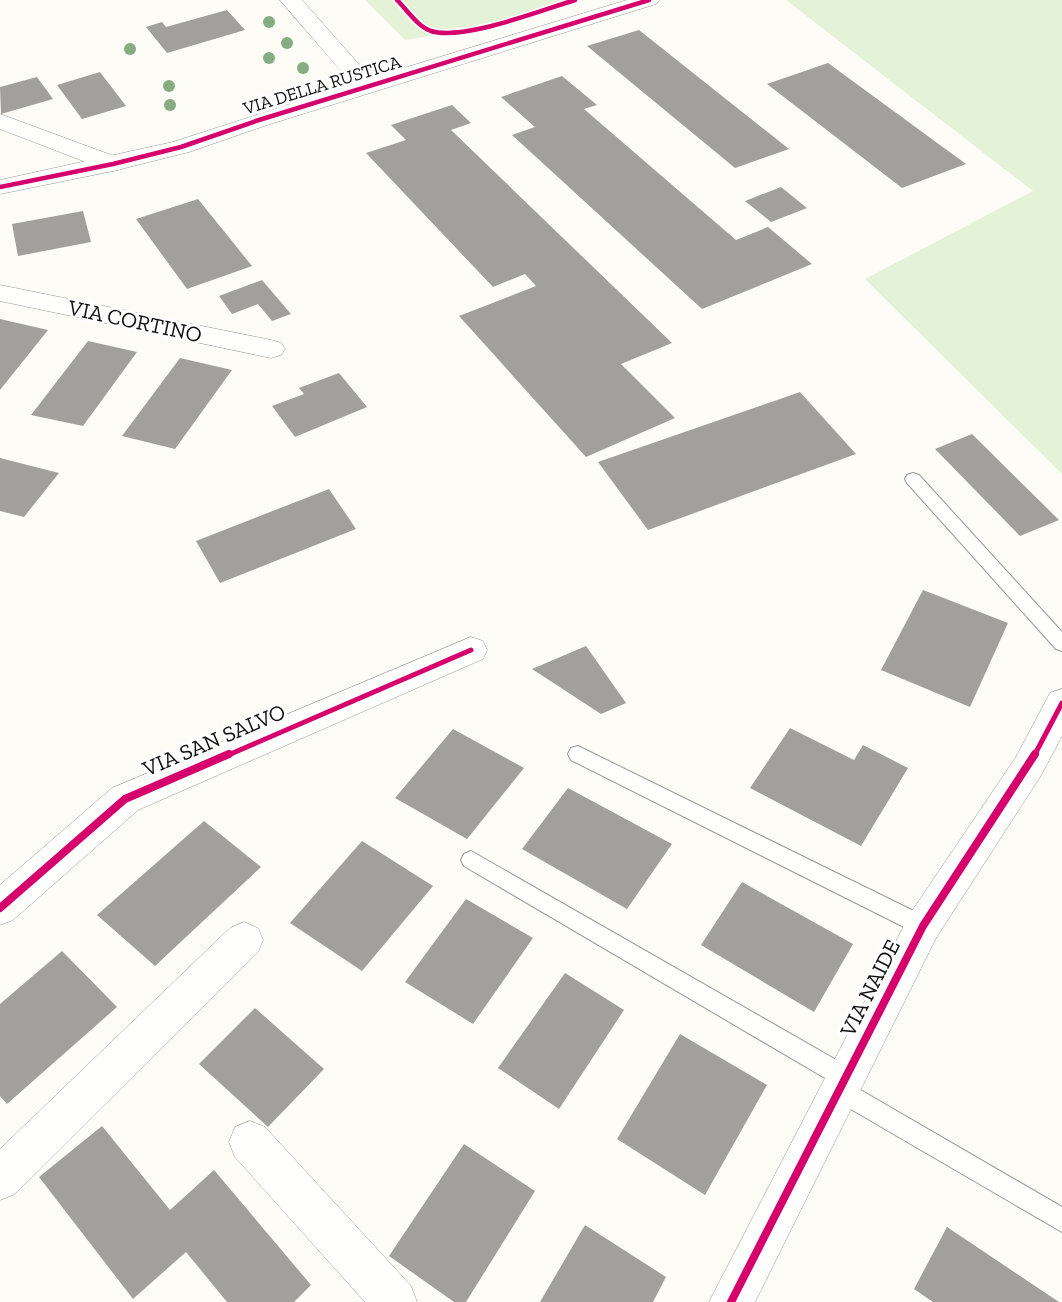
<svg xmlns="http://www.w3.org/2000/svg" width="1062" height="1302" font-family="'Zilla Slab',serif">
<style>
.green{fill:#e4f2d7}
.building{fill:#a1a09c}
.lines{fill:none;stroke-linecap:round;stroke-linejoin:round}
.service-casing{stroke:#979795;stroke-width:2}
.minor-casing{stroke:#979795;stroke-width:1}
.tertiary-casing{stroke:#979795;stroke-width:1}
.service{fill:#fffffe;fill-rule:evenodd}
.minor{fill:#fffffe;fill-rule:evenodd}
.tertiary{fill:#fffffe;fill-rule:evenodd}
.cycleway-far2-casing{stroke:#fff;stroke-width:8}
.cycleway-far1-casing{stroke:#fff;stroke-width:9}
.cycleway-casing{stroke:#fff;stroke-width:11}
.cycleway-far2{stroke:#d6006c;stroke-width:4.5}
.cycleway-far1{stroke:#d6006c;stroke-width:5}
.cycleway{stroke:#d6006c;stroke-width:8}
.tree{fill:#87ac81}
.labels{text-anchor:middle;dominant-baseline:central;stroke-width:6;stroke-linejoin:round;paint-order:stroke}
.far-street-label{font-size:18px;fill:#111;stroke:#fff}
.street-label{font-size:22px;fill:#111;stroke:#fff}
</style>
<rect width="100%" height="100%" fill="#fdfcf7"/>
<g class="green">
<path d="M365,0H575L467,30L405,40Z"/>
<path d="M786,0H1062V474L865,279L1033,191Z"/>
</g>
<g class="building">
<path d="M227,10L245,30L167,53L146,27L162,22L166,27Z"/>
<path d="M639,30L789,149L735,168L587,46Z"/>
<path d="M828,63L966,164L902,188L767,84Z"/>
<path d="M100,72L126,106L82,119L57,85Z"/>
<path d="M562,76L597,105L584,109L736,240L768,227L812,264L702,309L512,135L535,127L501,97Z"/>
<path d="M37,77L53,99L1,114L0,87Z"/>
<path d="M452,105L471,123L451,130L672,343L621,364L675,418L586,457L459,316L536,286L525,274L493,287L366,153L406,140L391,125Z"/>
<path d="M781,187L807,208L771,222L745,201Z"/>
<path d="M198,199L252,266L187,289L136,219Z"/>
<path d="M83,211L91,242L18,256L12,224Z"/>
<path d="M262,280L291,314L272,321L258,304L232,314L219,296Z"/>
<path d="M0,319L48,330L0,390Z"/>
<path d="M88,341L137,352L83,426L31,415Z"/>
<path d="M180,358L232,370L175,449L122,436Z"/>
<path d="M339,373L367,407L295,437L272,406L304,394L299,388Z"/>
<path d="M800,392L856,454L648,530L598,462Z"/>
<path d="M972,434L1059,520L1020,536L935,449Z"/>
<path d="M0,458L59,473L24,517L0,511Z"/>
<path d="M329,489L356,529L220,583L196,541Z"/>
<path d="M923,590L1008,623L970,707L881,670Z"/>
<path d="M586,646L626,703L601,714L532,669Z"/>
<path d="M790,728L854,760L863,745L908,768L861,846L750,788Z"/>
<path d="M453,729L524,768L467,839L395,798Z"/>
<path d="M568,788L672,844L627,909L522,849Z"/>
<path d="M204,821L261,867L155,966L97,915Z"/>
<path d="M362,841L433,886L362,971L290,923Z"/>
<path d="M742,882L853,944L814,1012L701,945Z"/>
<path d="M466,899L533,938L473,1024L405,982Z"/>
<path d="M62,951L117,1007L7,1104L0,1096V1004Z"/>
<path d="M565,973L624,1010L559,1109L498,1068Z"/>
<path d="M255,1008L324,1069L268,1127L199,1064Z"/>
<path d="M680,1034L767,1085L705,1195L617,1139Z"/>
<path d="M102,1126L170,1210L214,1170L311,1285L294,1302H227L186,1252L133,1299L39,1177Z"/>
<path d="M464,1144L535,1191L466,1302H454L389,1256Z"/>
<path d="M585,1225L666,1277L653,1302H540Z"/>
<path d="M947,1227L1059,1302H933L914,1289Z"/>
</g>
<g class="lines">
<g class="service-casing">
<g id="service">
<path d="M913,473L919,475L1062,632V651L1056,649L907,483L905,479L907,475Z"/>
<path d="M578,746L930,919L933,926L930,933L923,935L916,933L571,760L568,754L571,748Z"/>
<path d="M471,851L852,1069L855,1077L852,1085L1062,1207V1232L830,1097L827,1089L830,1081L464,866L461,860L464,854Z"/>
</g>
</g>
<g class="minor-casing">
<g id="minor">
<path d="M0,114L122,159L125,164L122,169L113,171L104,169L0,129Z"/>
<path d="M0,285L271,340L281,343L285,349L281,355L271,358L0,301Z"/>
<path d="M471,637L483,641L487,650L483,659L138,810L13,920L0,925V885L112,788Z"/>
<path d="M1062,689V736L1040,777L936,938L755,1302H709L910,914L1016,757L1050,693Z"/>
<path d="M244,922L258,928L263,940L258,952L15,1194L0,1200V1149L230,928Z"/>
<path d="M250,1121L265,1127L411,1286L417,1302H365L235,1157L229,1142L235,1127Z"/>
</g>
</g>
<g class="tertiary-casing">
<path id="tertiary" d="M280,0H302L371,78L627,0H660L656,4L267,125L189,152L113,171L0,194V180L173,142L352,84Z"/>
</g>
<use href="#service" class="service"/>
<use href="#minor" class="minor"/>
<use href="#tertiary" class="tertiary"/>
<g class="cycleway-far2-casing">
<g id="cycleway-far2">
<path d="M397,0C407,10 417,26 431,31C463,41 542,10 575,0"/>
<path d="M0,187L113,164L181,147L259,120L649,0"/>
</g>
</g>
<g class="cycleway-far1-casing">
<g id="cycleway-far1">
<path d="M226,756L471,650"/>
<path d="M1034,756L1062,703"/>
</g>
</g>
<g class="cycleway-casing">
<g id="cycleway">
<path d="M0,908L125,799L229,754"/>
<path d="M731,1302L923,926L1035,754"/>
</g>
</g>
<use href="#cycleway-far2" class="cycleway-far2"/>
<use href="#cycleway-far1" class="cycleway-far1"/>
<use href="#cycleway" class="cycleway"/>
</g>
<g class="tree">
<circle cx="269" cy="22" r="6"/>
<circle cx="287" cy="43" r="6"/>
<circle cx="130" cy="49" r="6"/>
<circle cx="269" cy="58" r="6"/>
<circle cx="303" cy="68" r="6"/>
<circle cx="169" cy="86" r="6"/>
<circle cx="170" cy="105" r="6"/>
</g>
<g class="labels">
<g class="far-street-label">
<text transform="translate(322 85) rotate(-17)">VIA DELLA RUSTICA</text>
</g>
<g class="street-label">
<text transform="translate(135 321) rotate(12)">VIA CORTINO</text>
<text transform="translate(214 740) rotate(-23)">VIA SAN SALVO</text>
<text transform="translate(870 988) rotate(-63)">VIA NAIDE</text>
</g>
</g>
</svg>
